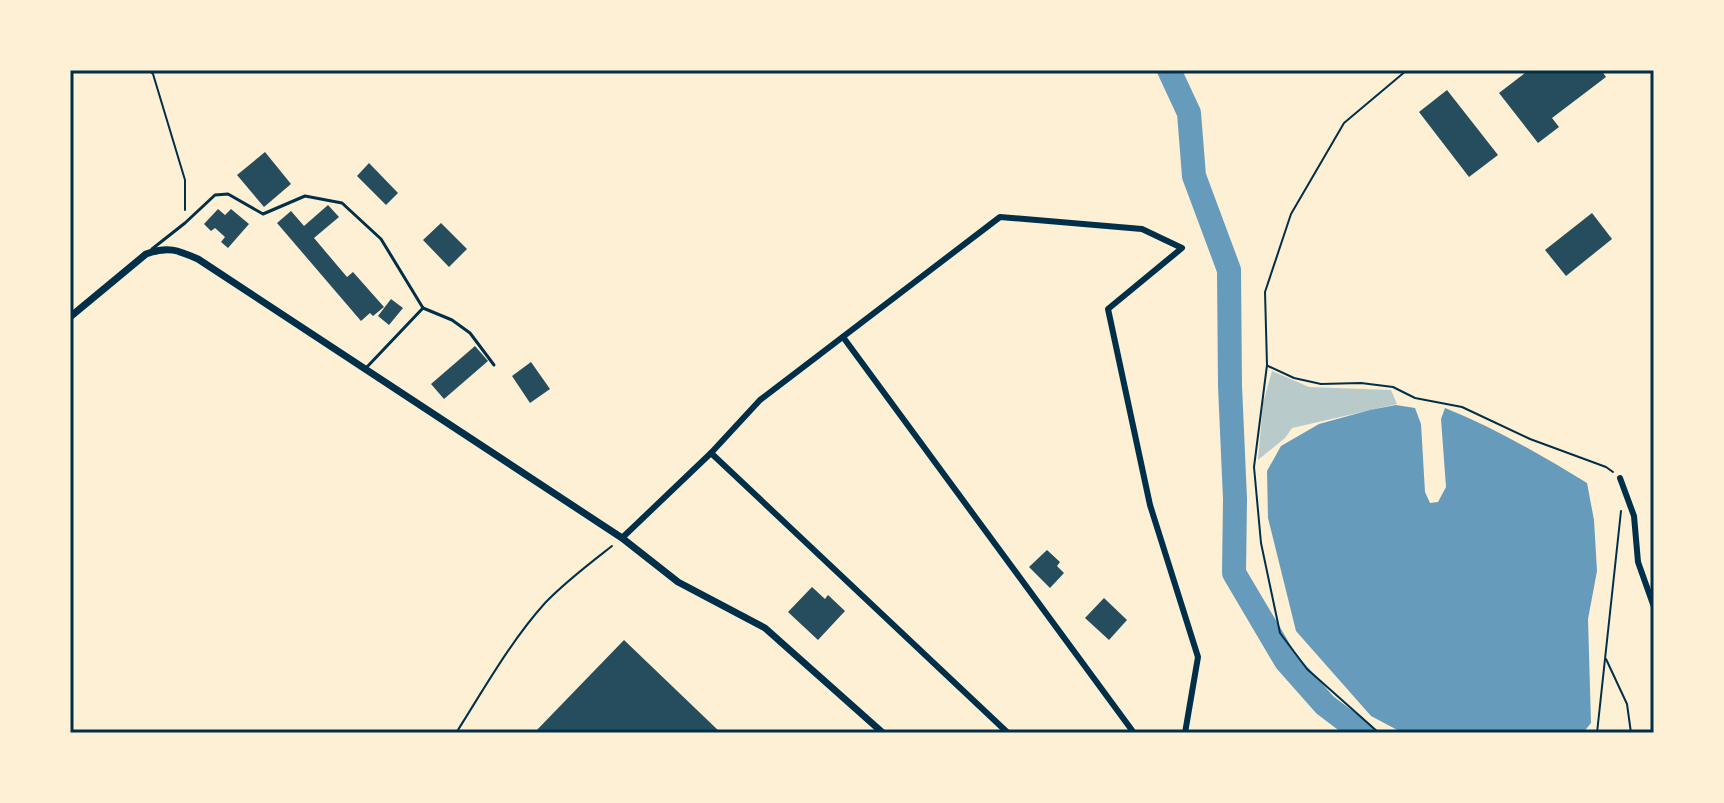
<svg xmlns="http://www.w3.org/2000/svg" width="1724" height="803" font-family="'Noto Sans',sans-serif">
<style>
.green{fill:#b9caca}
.water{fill:#669bbc}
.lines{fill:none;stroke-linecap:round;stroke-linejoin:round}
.river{stroke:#669bbc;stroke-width:24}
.building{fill:#264d5e}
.path{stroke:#003049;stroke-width:2}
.service{stroke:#003049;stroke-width:3}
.minor{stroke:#003049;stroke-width:6}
.tertiary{stroke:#003049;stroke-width:7}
.neatline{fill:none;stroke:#003049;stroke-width:3}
</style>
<rect width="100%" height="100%" fill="#fdf0d5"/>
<path class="green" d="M1272,371L1309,387L1391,390L1397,404L1292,428L1285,438L1258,460L1263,403Z"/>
<path class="water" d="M1396,405L1415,408L1421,424L1425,492L1430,503L1438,502L1446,487L1441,419L1445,408C1495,428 1541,455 1587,483L1594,520L1597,571L1588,619L1591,723L1583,733H1403L1371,716L1296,631L1268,518L1267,471L1281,446L1319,424L1370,410Z"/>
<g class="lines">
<path class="river" d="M1169,70L1189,113L1194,176L1229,270L1230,386L1235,499L1234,573L1286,661L1325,705L1362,733"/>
</g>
<g class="building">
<path d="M1529,70H1601L1606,77L1552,118L1559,127L1538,143L1499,93Z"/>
<path d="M1447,90L1498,155L1469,177L1419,112Z"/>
<path d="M265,152L291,184L264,207L237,175Z"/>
<path d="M369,163L398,193L386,205L357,176Z"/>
<path d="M328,205L339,217L314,238L347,277L353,272L384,307L373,316L370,313L361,321L277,223L291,211L304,226Z"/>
<path d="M218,209L225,215L231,209L249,224L228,248L221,242L225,237L215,228L211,231L204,224Z"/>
<path d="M1592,213L1612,239L1566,276L1545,250Z"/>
<path d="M441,223L467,249L449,267L423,240Z"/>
<path d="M391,299L403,308L389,325L378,316Z"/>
<path d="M475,346L488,361L444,399L431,384Z"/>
<path d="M531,362L550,389L530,403L512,376Z"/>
<path d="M1047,550L1060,562L1057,566L1064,573L1050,588L1029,567Z"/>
<path d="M812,587L825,599L828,595L845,611L818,640L788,612Z"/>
<path d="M1104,598L1127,620L1109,640L1085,618Z"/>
<path d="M624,640L721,733H534Z"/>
</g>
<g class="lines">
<g class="path">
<path d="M149,70L153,74L185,180V210"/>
<path d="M1268,366L1294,378L1321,384L1361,383L1393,387L1415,398L1462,407L1530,439L1606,467L1613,472"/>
<path d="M1606,659L1627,704L1631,733"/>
<path d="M456,733C484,689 510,642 545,603C565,582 589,564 612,546"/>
<path d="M1379,733L1307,669L1280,633L1261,543L1254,467L1267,365L1265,292L1291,214L1344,123L1407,70"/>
<path d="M1597,733L1621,511"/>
</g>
<g class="service">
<path d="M152,249L185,223L215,195L228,194L263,214L305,196L342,203L381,239L423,308L366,368"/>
<path d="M423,308L452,320L470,333L494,365"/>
</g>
<g class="minor">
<path d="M843,337L1134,733"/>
<path d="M711,453L1008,733"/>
<path d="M1620,478L1634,516L1638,562L1654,607"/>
<path d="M622,538L711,453L760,400L1000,217L1142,229L1182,248L1108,309L1150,505L1198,657L1185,733"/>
</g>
<path class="tertiary" d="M70,317L146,254C168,246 178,250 198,259L622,538L678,582L765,628L883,733"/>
</g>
<rect width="1724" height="803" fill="none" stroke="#fdf0d5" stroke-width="144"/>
<rect x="72" y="72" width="1580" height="659" class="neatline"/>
</svg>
